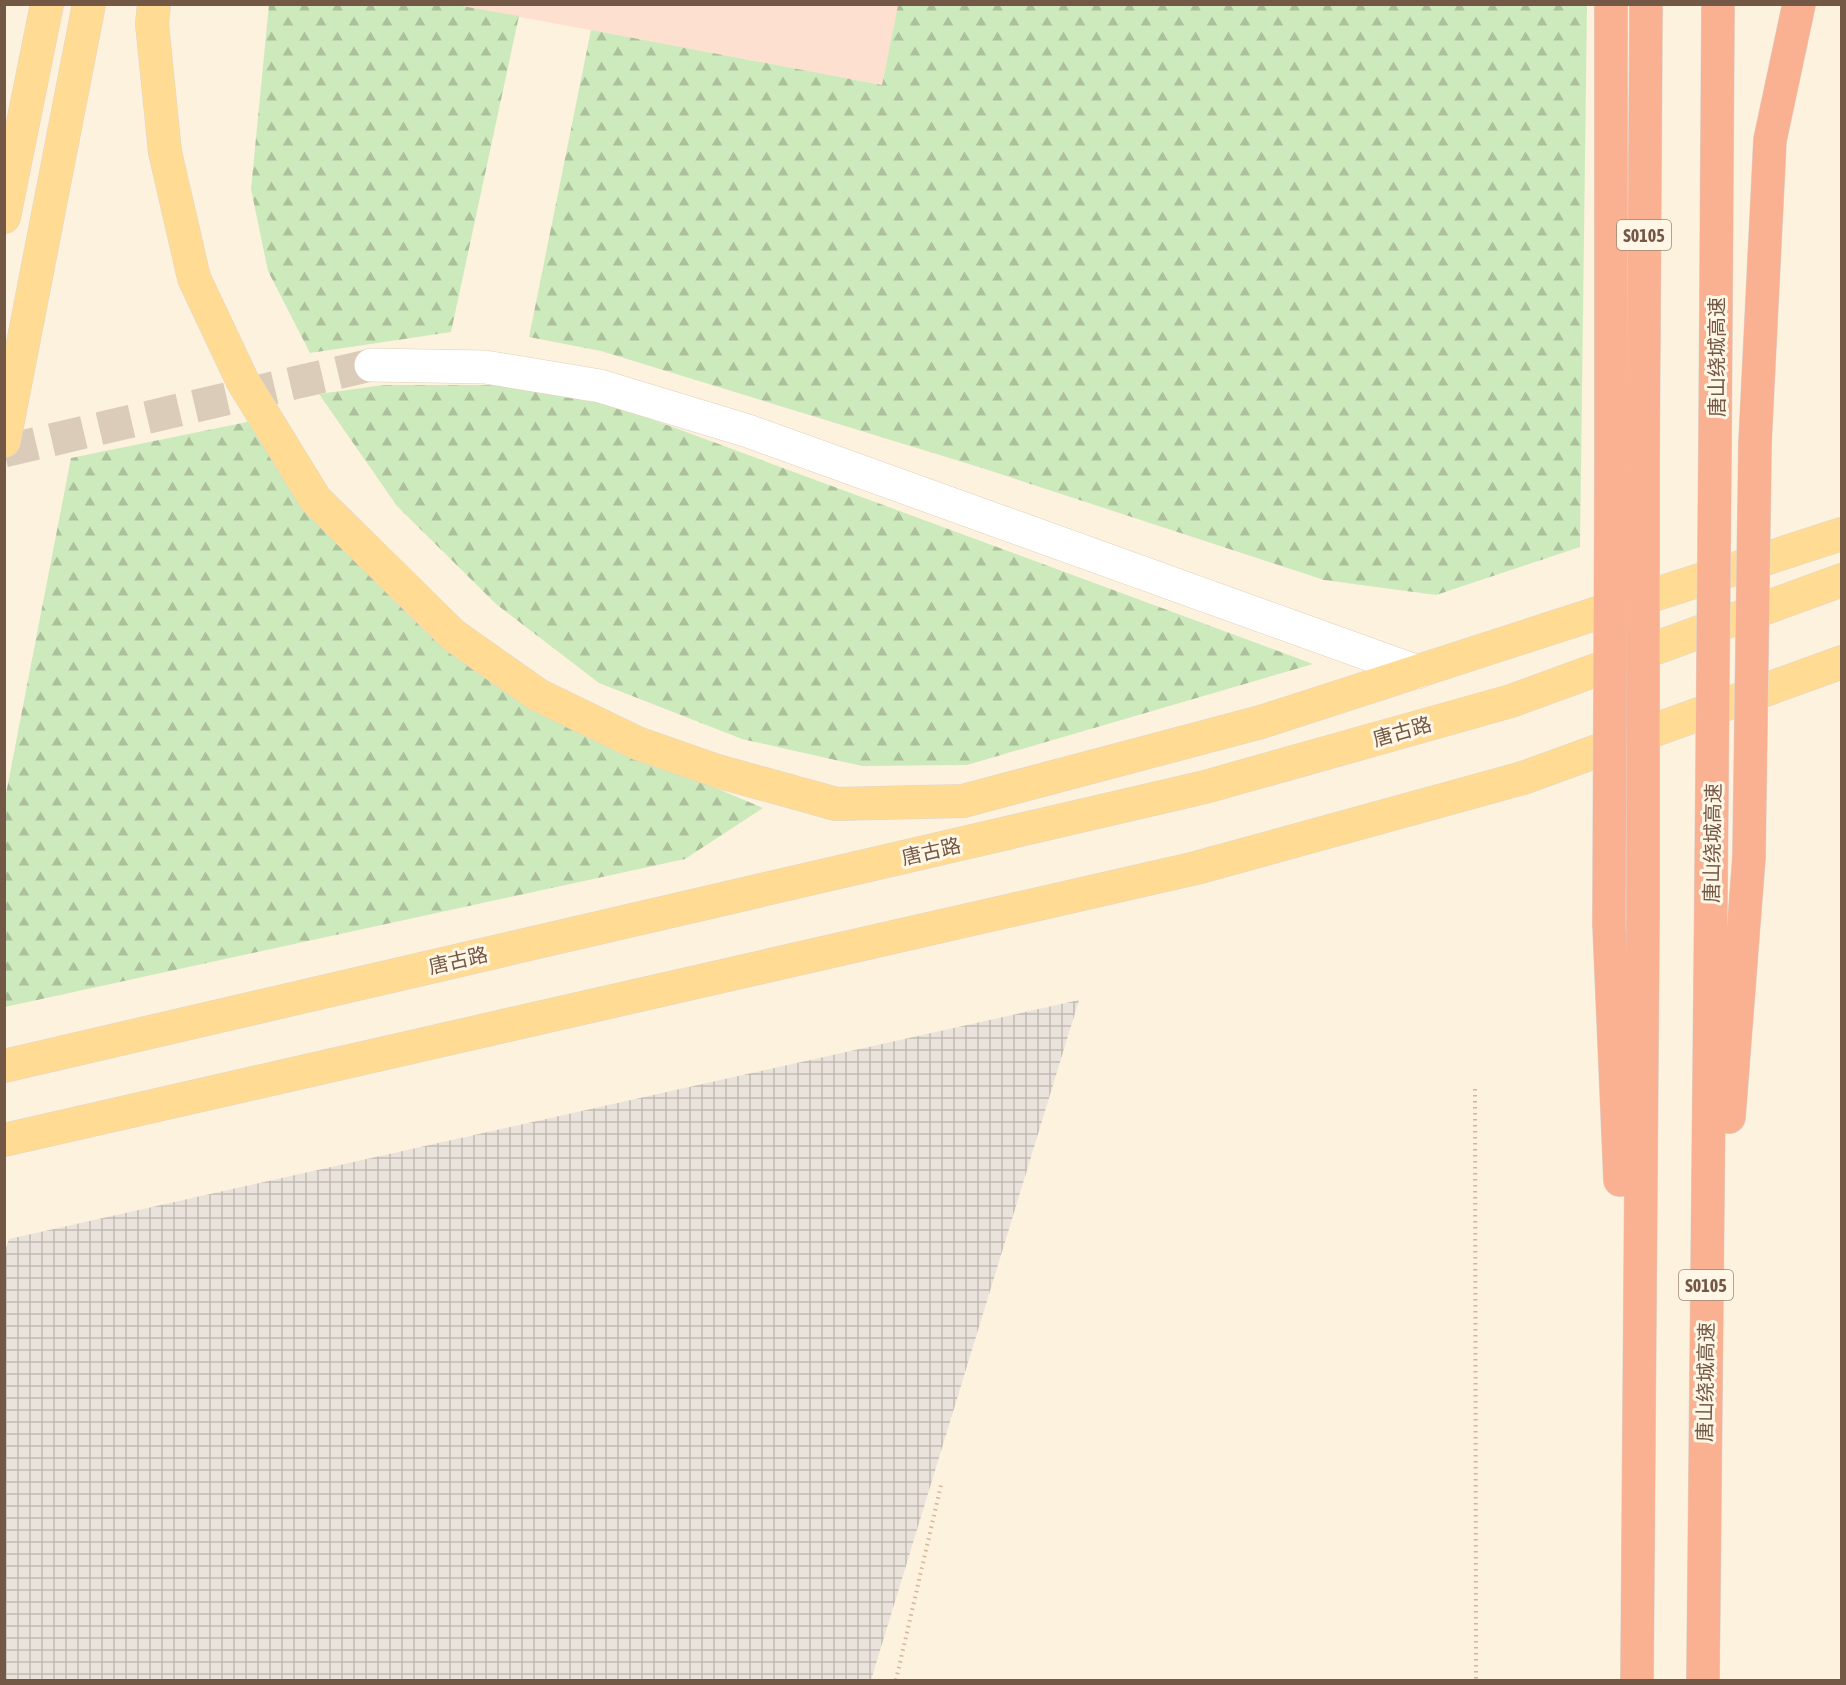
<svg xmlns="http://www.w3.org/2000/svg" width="1846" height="1685" font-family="'Asap Condensed','Noto Sans SC',sans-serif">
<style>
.commercial{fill:#fee0d1}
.industrial{fill:url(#industrial-grid)}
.forest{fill:url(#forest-firs)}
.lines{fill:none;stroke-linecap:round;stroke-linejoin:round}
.minor-tunnel{stroke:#daccb8;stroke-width:33;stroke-dasharray:33 16;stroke-linecap:butt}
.minor-casing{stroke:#e1ceba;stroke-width:34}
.primary-casing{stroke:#ddd7d3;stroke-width:34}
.motorway-casing{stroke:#ddd7d3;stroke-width:34}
.path{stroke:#d7b499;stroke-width:4;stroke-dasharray:1.5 4.5;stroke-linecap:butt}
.minor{stroke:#fff;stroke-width:33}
.primary{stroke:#ffdb93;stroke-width:33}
.motorway{stroke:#fab192;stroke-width:33}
.motorway-bridge-casing{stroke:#ddd7d3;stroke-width:34;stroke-linecap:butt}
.motorway-bridge{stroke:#fab192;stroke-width:33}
.labels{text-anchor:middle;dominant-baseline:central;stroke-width:6;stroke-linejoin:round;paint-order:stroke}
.shield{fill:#fff6e5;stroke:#9d8776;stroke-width:1.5}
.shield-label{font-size:18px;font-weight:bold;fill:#735846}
.street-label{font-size:20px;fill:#735846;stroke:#fff6e5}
</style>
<defs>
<pattern id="industrial-grid" width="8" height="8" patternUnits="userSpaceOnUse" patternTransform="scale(1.5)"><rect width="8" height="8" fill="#eae3db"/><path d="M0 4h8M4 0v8" fill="none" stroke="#c2bbb3"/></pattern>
<pattern id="forest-firs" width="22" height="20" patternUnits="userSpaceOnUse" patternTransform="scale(1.5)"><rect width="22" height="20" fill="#cdeabd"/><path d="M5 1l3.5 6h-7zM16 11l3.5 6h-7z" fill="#abc09b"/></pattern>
</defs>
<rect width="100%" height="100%" fill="#fdf2de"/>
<path class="commercial" d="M456,5H898L882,85Z"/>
<path class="industrial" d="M1079,1000L871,1680H5L4,1254L9,1239Z"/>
<g class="forest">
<path d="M269,5H456L519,16L451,332L310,353L268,271L251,189Z"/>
<path d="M898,5H1587L1580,547L1436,595L1324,580L982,468L601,351L529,337L591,30L882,85Z"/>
<path d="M383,385H497L613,405L1313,664L967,765L862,766L742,739L599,683L496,604L397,506L319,394Z"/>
<path d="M252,421L571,727L763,808L685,859L5,1007V799L71,458Z"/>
</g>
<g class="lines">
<path class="minor-tunnel" d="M4,451L371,365"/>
<g class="minor-casing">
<path id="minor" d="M371,365L485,367L600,386L748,431L1418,672"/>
</g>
<g class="primary-casing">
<g id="primary">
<path d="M154,4L152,24L165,152L194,278L242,380L315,499L453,635L538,695L637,743L717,771L836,804L963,801L1261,722L1842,534"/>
<path d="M4,217L47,4"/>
<path d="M4,441L89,4"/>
<path d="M4,1066L1205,787L1511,701L1842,580"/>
<path d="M4,1140L1196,868L1523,778L1842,662"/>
</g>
</g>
<g class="motorway-casing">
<g id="motorway">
<path d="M1611,4V473"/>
<path d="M1755,443L1770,140L1799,4"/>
<path d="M1715,445L1718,4"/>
<path d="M1643,466L1646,4"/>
<path d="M1609,924L1620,1180"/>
<path d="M1729,1117L1749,857"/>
<path d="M1637,1680L1643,914"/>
<path d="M1703,1680L1711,889"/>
</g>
</g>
<g class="path">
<path d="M1475,1089L1476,1680"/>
<path d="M896,1680L941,1485"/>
</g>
<use href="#minor" class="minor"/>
<use href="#primary" class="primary"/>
<use href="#motorway" class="motorway"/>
<g class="motorway-bridge-casing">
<g id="motorway-bridge">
<path d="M1643,466V914"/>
<path d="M1749,857L1755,443"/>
<path d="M1711,889L1715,445"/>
<path d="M1609,924L1611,473"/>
</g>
</g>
<use href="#motorway-bridge" class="motorway-bridge"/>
</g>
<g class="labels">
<g class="shield">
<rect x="1617" y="220" width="54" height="30" rx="4.5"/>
<rect x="1679" y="1270" width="54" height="30" rx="4.5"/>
</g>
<g class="shield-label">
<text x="1644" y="235">S0105</text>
<text x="1706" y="1285">S0105</text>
</g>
<g class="street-label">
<text transform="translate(1716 357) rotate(-90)">唐山绕城高速</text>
<text transform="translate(1402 731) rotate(-16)">唐古路</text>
<text transform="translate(1712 843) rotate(-89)">唐山绕城高速</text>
<text transform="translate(931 851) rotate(-13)">唐古路</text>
<text transform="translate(458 960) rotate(-13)">唐古路</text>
<text transform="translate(1705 1382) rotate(-89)">唐山绕城高速</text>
</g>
</g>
<rect width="1846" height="1685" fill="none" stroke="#735846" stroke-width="12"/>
</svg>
